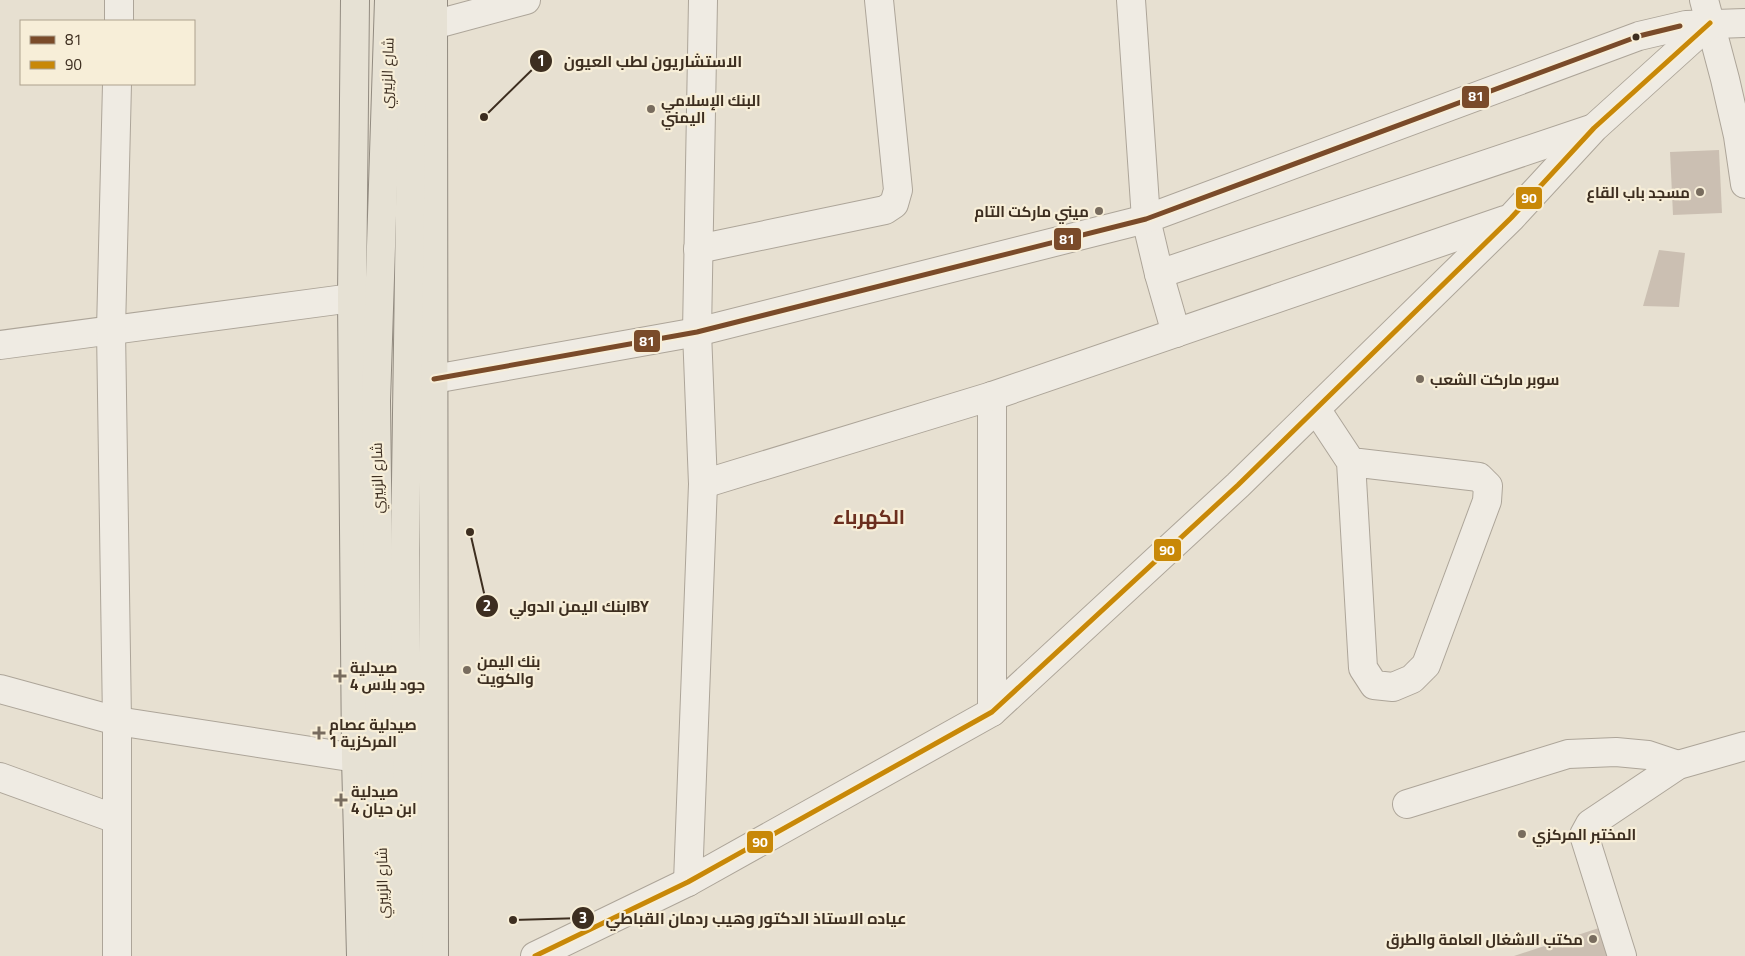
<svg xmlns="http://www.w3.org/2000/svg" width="1745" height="956" font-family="Georgia,Cairo,serif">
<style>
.building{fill:#cbbfb2}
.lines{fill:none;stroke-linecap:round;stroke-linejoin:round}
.minor-casing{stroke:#ada599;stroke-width:30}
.major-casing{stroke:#928b80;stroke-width:30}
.minor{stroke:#efebe3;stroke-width:28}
.major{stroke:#e6e1d4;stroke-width:28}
.bus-1-casing{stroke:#f7eed8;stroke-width:9}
.bus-2-casing{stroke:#f7eed8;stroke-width:9}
.bus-1{stroke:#7a4b2a;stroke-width:5}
.bus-2{stroke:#c88808;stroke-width:5}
.bus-dot{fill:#3d2e20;stroke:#f7eed8;stroke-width:2}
.poi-dot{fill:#786c5e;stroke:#f7eed8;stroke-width:2}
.labels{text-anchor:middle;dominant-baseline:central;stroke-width:4.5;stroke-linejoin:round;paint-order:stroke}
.street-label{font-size:15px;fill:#3d2e20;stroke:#f7eed8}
.poi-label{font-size:15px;font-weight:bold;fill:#3d2e20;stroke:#f7eed8;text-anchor:start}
.district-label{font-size:20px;font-weight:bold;fill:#6b2e1e;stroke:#f7eed8}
.leader{fill:none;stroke:#3d2e20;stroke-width:2}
.callout-dot{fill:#3d2e20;stroke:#f7eed8;stroke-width:2}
.mark-label{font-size:15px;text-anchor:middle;font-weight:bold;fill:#fff}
.callout-label{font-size:16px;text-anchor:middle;font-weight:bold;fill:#3d2e20;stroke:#f7eed8;stroke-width:4.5;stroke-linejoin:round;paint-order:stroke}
.line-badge{stroke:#f7eed8;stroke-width:2}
.badge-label{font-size:14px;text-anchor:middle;font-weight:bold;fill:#fff}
</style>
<rect width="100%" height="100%" fill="#e7e0d1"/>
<g class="building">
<path d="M1719,150L1722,213L1673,215L1670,152Z"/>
<path d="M1659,250L1685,253L1679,307L1643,306Z"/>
<path d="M1617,922L1625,956H1514Z"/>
</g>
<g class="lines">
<g class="minor-casing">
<g id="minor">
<path d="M1131,0L1146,219L1159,274L1176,333"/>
<path d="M1704,0L1725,79L1738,136L1745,184"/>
<path d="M119,21V0"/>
<path d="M433,25L526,0"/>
<path d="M698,249L885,210L894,204L898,190L879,0"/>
<path d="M1159,274L1591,129"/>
<path d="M0,345L352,298"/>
<path d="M434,379L697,332L1146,219L1639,36L1686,25L1745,23"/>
<path d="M992,396V712"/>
<path d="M1316,409L1351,462L1363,668L1374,685L1393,687L1412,679L1426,665L1487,501L1488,486L1479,477L1351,462"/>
<path d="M703,484L992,396L1505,220"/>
<path d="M0,689L117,721L356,758"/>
<path d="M0,777L116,819"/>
<path d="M1407,804L1568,754L1616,752L1648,755L1678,765"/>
<path d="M688,882L703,484L697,332L703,0"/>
<path d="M117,956V721L111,330L117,84"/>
<path d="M535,956L688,882L992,712L1238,485L1511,218L1594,128L1710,23"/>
<path d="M1622,956L1584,835L1590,824L1678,765L1745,746"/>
</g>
</g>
<g class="major-casing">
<g id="major">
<path d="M355,0L352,298L356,758L361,956"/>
<path d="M433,0L434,956"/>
<path d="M383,956L376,401L389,0"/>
<path d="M409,956L405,551L413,0"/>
</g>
</g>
<use href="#minor" class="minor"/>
<use href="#major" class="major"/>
<g class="bus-1-casing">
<path id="bus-1" d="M434,379L697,332L1146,219L1639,36L1680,26"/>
</g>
<g class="bus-2-casing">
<path id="bus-2" d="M535,956L688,882L992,712L1238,485L1511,218L1594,128L1710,23"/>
</g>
<use href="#bus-1" class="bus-1"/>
<use href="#bus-2" class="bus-2"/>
</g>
<circle class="bus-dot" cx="1636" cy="37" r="4.5"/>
<g class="poi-dot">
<circle cx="651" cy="109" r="5"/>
<circle cx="1700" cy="192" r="5"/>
<circle cx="1099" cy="211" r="5"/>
<circle cx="1420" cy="379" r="5"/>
<circle cx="467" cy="670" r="5"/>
<path d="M337.5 668.5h5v5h5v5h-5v5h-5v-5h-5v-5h5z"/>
<path d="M316.5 725.5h5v5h5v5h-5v5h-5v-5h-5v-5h5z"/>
<path d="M338.5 792.5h5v5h5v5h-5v5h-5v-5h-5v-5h5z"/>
<circle cx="1522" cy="834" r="5"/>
<circle cx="1593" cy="939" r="5"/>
</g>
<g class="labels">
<g class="street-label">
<text transform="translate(387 73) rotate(-88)">شارع الزبيري</text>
<text transform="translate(377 478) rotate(-91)">شارع الزبيري</text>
<text transform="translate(382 883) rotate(-91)">شارع الزبيري</text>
</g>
<g class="poi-label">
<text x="661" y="100">البنك الإسلامي<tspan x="661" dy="17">اليمني</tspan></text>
<text x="1690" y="192" text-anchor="end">مسجد باب القاع</text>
<text x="1089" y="211" text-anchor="end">ميني ماركت التام</text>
<text x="1430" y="379">سوبر ماركت الشعب</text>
<text x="477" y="661">بنك اليمن<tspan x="477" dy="17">والكويت</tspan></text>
<text x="350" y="667">صيدلية<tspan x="350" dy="17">جود بلاس 4</tspan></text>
<text x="329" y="724">صيدلية عصام<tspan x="329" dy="17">المركزية 1</tspan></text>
<text x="351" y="791">صيدلية<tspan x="351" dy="17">ابن حيان 4</tspan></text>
<text x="1532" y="834">المختبر المركزي</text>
<text x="1583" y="939" text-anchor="end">مكتب الاشغال العامة والطرق</text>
</g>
<g class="district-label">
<text x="869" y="516">الكهرباء</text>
</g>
</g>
<path class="leader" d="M484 117L541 61M470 532L487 606M513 920L583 918"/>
<g class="callout-dot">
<circle cx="484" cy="117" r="5"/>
<circle cx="470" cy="532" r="5"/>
<circle cx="513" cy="920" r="5"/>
<circle cx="541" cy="61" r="12"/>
<circle cx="487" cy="606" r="12"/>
<circle cx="583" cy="918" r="12"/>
</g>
<g class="mark-label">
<text x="541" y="66">1</text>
<text x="487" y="611">2</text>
<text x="583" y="923">3</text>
</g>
<g class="callout-label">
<text x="653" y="67">الاستشاريون لطب العيون</text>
<text x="579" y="612">بنك اليمن الدوليIBY</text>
<text x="756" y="924">عياده الاستاذ الدكتور وهيب ردمان القباطي</text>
</g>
<g class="line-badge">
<rect x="1461" y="85" width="29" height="24" rx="5" fill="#7a4b2a"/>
<rect x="1515" y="186" width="28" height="24" rx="5" fill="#c88808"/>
<rect x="1053" y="227" width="29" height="24" rx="5" fill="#7a4b2a"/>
<rect x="633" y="329" width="28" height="24" rx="5" fill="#7a4b2a"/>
<rect x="1153" y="538" width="29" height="24" rx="5" fill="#c88808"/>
<rect x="746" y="830" width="28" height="24" rx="5" fill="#c88808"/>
</g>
<g class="badge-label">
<text x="1476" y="101">81</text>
<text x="1529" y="203">90</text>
<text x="1067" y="244">81</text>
<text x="647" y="346">81</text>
<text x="1167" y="555">90</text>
<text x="760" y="847">90</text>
</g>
<rect x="20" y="20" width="175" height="65" fill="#f7eed8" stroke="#ada18e"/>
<rect x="30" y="36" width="25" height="8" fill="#7a4b2a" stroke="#ada18e"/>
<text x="65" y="45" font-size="15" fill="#3d2e20">81</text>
<rect x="30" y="61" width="25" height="8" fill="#c88808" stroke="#ada18e"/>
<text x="65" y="70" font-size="15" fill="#3d2e20">90</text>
</svg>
